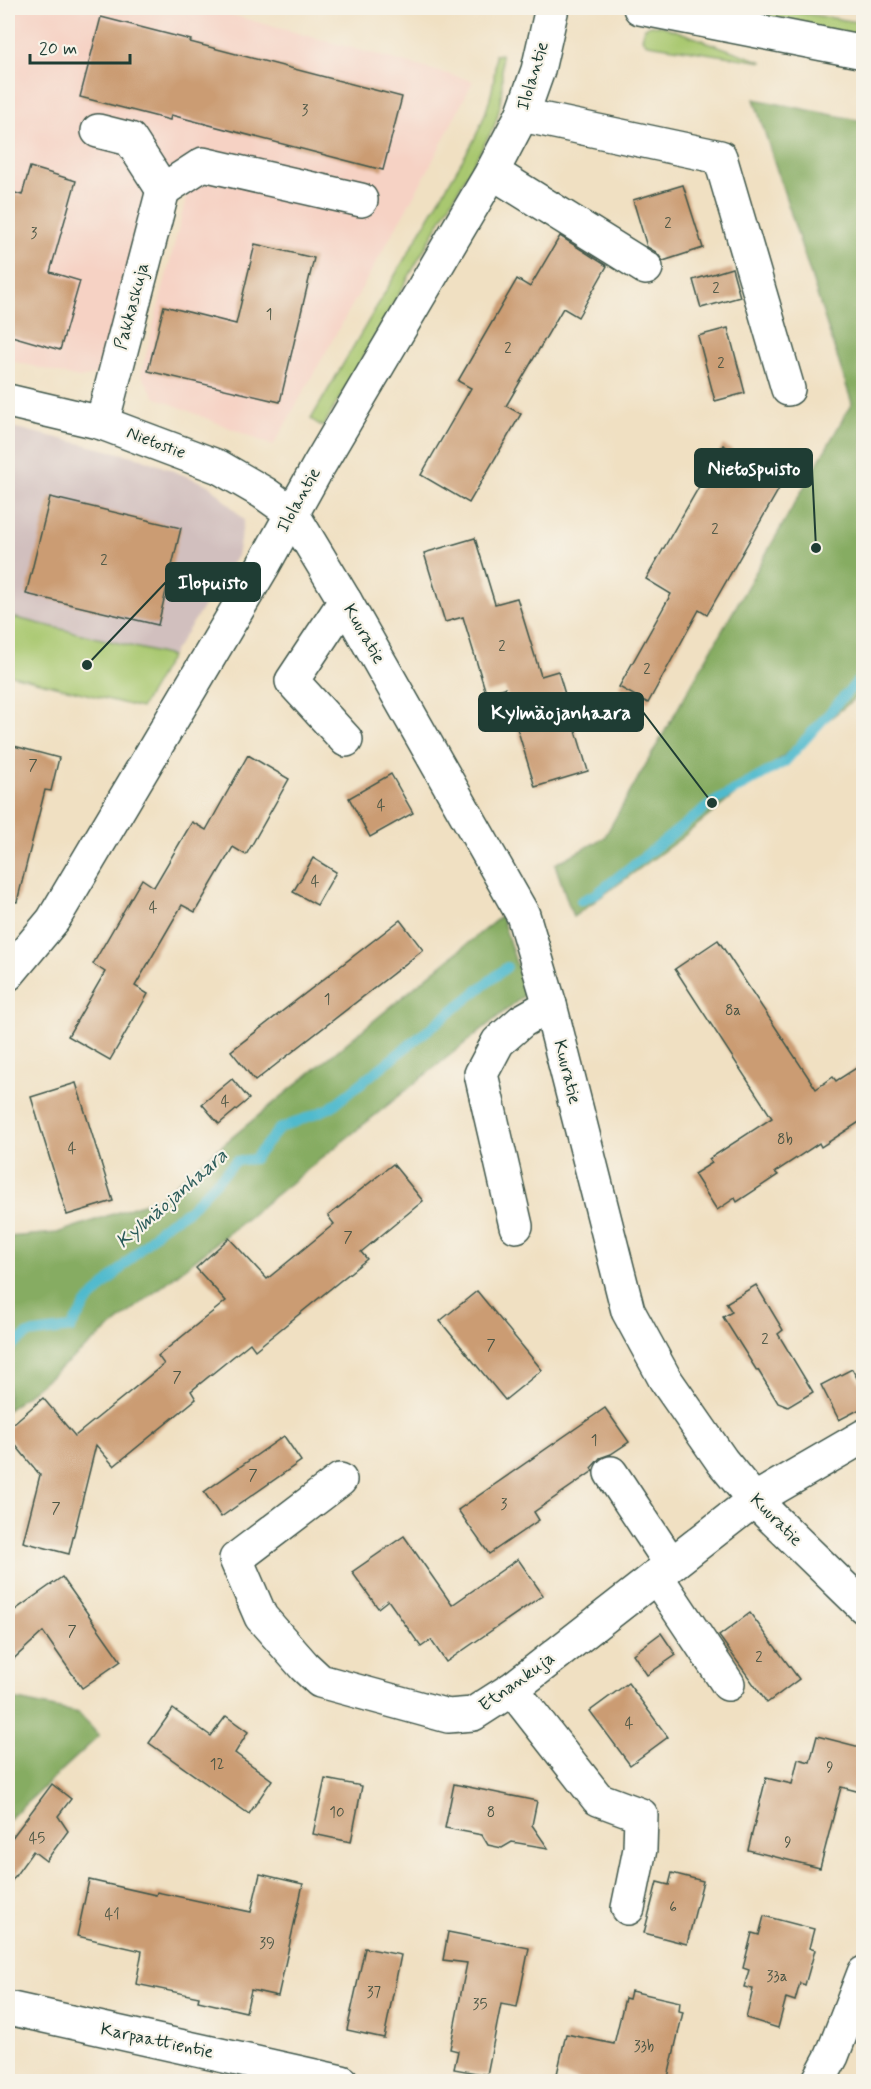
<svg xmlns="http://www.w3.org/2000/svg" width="871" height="2089" font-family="Mynerve,sans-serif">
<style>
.built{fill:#f6d2c4}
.industrial{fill:#d1bfbe}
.green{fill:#a9c870;stroke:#648252;stroke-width:1.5}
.forest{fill:#86ac62;stroke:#52744b;stroke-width:1.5}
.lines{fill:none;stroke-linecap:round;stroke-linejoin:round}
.stream{stroke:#50bacd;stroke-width:10}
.building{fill:#cb9c73}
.minor-casing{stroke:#3e5549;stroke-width:36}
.major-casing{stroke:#3e5549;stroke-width:36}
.minor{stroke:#fff;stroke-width:33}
.major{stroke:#fff;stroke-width:33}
.labels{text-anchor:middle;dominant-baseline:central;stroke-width:4.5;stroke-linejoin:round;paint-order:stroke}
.number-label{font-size:15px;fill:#4a5544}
.street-label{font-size:18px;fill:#1f3d34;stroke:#f7f3e8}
.water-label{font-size:20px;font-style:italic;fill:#2b5c5a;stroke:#f7f3e8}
.leader{fill:none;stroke:#1f3d34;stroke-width:2}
.callout-dot{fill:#1f3d34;stroke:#f7f3e8;stroke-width:2}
.callout{fill:#1f3d34;stroke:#1f3d34;stroke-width:2}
.callout-label{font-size:20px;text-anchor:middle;font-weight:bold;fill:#fff}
</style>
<rect width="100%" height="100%" fill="#f7f3e8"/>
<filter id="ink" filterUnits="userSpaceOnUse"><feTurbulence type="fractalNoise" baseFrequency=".0167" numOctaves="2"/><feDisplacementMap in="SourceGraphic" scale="12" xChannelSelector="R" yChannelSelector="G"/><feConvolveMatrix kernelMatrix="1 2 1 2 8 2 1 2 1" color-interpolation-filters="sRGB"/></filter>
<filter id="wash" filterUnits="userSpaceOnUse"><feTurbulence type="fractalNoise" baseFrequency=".008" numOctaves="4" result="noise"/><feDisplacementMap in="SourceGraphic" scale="24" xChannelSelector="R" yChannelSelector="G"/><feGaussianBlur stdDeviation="1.35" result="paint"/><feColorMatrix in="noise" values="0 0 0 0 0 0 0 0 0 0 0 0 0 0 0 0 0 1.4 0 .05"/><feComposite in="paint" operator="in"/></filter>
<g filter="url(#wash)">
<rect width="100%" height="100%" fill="#f0e0c2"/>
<path class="built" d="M8,8H206L473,81L427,172L273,446L155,397L141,374L188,191L149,181L105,367L95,375L79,378L8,360Z"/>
<path class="industrial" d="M8,426L141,458L211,486L244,520L237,556L171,656L8,616Z"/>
<g class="green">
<path d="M712,8H770L863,23V39Z"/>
<path d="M650,25L663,26L763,62L648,44L642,39L644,29Z"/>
<path d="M501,54C503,80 503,103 494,127L323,427L311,419L473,142C487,113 496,88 495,55Z"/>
<path d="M8,616L171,656L141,708L8,674Z"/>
</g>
<g class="forest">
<path d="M754,99L863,121V692L680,839L573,917L555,864L604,838L852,403Z"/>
<path d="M501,916L526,994L8,1410V1237L57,1233L157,1199Z"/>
<path d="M8,1698L79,1713L99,1736L8,1820Z"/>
</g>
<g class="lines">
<g class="stream">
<path d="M581,901L596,894L712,803L785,762L864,674"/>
<path d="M8,1349L28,1334L71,1328L86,1304L162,1227L189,1210L236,1161L254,1159L279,1129L330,1108L507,967"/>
</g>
</g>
<g id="blocks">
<g class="building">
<path d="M101,17L191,40L190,42L402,97L383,170L171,115L170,120L80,97Z"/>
<path d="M30,167L76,181L50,272L80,281L60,350L8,335V191L22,195Z"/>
<path d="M683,185L703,248L663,261L656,252L647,247L633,200Z"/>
<path d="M560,236L607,266L578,317L563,308L506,406L521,414L469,503L421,475L471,388L458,381L517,279L530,287Z"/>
<path d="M255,244L314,258L280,402L148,371L164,306L236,324Z"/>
<path d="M732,268L740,297L701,308L693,280Z"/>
<path d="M728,328L745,393L715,401L698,336Z"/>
<path d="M723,445L784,480L707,615L699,610L648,703L619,687L671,594L646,579Z"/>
<path d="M50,497L181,528L158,625L26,594Z"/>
<path d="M475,538L495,604L517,598L541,676L558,671L588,771L535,787L505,688L486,693L463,617L445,622L424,553Z"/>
<path d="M14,746L59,758L51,791L45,790L17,902L8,901V773Z"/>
<path d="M248,755L289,779L246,855L233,847L195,912L182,905L135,986L148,994L110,1060L68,1036L105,972L93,964L142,879L154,887L192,822L206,830Z"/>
<path d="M391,774L413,813L370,837L349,798Z"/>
<path d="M313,858L336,872L317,905L293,892Z"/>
<path d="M400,920L423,950L255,1081L231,1051Z"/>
<path d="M718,940L816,1089L833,1077L836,1081L864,1063V1119L821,1147L819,1143L775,1172L778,1175L737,1202L735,1198L717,1210L694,1174L712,1163L709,1159L772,1118L675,969Z"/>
<path d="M232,1079L249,1099L219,1124L202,1104Z"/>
<path d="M76,1083L113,1201L67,1215L31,1097Z"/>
<path d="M393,1164L423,1201L361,1252L367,1259L255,1350L250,1343L191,1391L196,1399L114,1466L96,1445L69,1554L23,1542L40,1475L8,1436V1428L43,1398L75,1436L164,1364L158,1356L226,1301L196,1268L229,1238L267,1279L334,1224L328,1216Z"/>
<path d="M756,1285L783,1330L778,1334L813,1392L788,1407L778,1403L758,1370L757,1371L723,1317L732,1312L726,1303Z"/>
<path d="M477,1291L542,1370L505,1400L440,1321Z"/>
<path d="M852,1369L864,1391V1407L839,1420L821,1385Z"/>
<path d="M605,1408L629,1442L611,1454L600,1458L591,1468L593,1471L534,1512L539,1520L489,1554L458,1510Z"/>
<path d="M284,1436L301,1461L221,1517L204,1492Z"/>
<path d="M404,1536L452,1605L518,1559L543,1595L446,1662L431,1640L421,1647L388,1600L378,1608L352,1572Z"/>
<path d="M62,1577L121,1661L82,1688L43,1632L8,1664V1615Z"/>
<path d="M750,1613L799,1679L767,1703L719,1636Z"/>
<path d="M661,1633L676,1655L647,1675L633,1654Z"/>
<path d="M628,1683L668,1737L630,1765L590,1711Z"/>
<path d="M173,1709L211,1736L226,1716L248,1732L235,1753L272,1780L249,1814L149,1743Z"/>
<path d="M817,1736L864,1748V1793L841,1787L820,1868L748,1850L766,1778L792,1784L798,1759L810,1762Z"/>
<path d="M325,1779L362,1786L351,1842L313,1834Z"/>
<path d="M52,1784L71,1799L58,1816L68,1831L46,1861L33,1851L8,1886V1843Z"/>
<path d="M454,1784L537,1801L532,1825L548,1848L512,1842L502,1848L488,1845L482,1835L445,1828Z"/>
<path d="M672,1873L703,1881L687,1944L644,1933L657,1882L669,1885Z"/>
<path d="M260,1874L303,1884L278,1996L251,1990L246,2012L198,2001L199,1997L136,1984L142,1951L77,1936L89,1880L156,1895L157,1892L251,1912Z"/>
<path d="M764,1916L814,1929L809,1948L815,1950L805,1985L800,1983L795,2001L786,1998L778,2028L746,2018L753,1989L744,1987L749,1970L743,1968L752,1933L759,1935Z"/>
<path d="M448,1932L529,1948L517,2007L501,2004L487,2075L454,2069L458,2051L450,2049L467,1963L443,1960Z"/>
<path d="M365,1948L401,1955L384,2038L347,2030Z"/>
<path d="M631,1991L680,2002L679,2011L683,2012L667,2082H587L557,2074L566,2034L614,2044L625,1998L629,1999Z"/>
</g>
</g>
</g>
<g filter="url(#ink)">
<use href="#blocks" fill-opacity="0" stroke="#3e5549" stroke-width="1.5"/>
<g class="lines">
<g class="minor-casing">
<g id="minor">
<path d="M522,115L720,157L788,389"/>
<path d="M98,131L130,139L163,190"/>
<path d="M492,172L646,268"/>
<path d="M163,190L203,164L361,200"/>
<path d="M8,401L102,423L219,467L264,493L292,513L345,601L523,915L550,1005L628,1311L665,1379L722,1461L754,1500L864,1607"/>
<path d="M102,423L163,190"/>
<path d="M345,601L292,681L346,740"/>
<path d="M8,974L53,920L263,566L318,467L492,172L522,115L538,70L552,8"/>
<path d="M516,1226L481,1074L498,1042L522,1021L550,1005"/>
<path d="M611,1473L671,1564"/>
<path d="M340,1480L236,1559L261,1617L304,1666L320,1681L448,1716L473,1714L512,1689L754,1500L864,1436"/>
<path d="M656,1576L728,1684"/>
<path d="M512,1689L598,1799L641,1815L640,1849L628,1908"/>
<path d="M8,2008L342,2082"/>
<path d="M818,2082L832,2056L864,1973"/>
</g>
</g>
<g class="major-casing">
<path id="major" d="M640,8L864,52"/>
</g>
<use href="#minor" class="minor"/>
<use href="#major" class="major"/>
</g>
</g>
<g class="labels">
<g class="number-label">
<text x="305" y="111">3</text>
<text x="668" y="224">2</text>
<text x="34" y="234">3</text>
<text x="716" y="289">2</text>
<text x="269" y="315">1</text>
<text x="508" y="349">2</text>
<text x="721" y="364">2</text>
<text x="715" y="530">2</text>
<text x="104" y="561">2</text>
<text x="502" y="647">2</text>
<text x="647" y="670">2</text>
<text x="33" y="766">7</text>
<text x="381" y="806">4</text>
<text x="315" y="882">4</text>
<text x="153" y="908">4</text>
<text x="327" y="1000">1</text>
<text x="733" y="1011">8a</text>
<text x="225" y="1102">4</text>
<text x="785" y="1140">8b</text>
<text x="72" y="1149">4</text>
<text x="348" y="1238">7</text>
<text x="765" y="1340">2</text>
<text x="491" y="1346">7</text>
<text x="177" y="1378">7</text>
<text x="594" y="1441">1</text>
<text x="253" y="1476">7</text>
<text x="504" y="1505">3</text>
<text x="56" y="1509">7</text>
<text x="72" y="1632">7</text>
<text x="759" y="1658">2</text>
<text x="629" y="1724">4</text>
<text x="217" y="1765">12</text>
<text x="830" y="1768">9</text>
<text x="337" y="1813">10</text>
<text x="491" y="1813">8</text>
<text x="37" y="1839">45</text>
<text x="788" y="1843">9</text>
<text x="673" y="1908">6</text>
<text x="112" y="1915">41</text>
<text x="267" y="1944">39</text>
<text x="777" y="1977">33a</text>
<text x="374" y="1993">37</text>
<text x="480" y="2005">35</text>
<text x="644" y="2047">33b</text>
</g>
<g class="street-label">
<text transform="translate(533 76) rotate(-73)">Ilolantie</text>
<text transform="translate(132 306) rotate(-75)">Pakkaskuja</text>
<text transform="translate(156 443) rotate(21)">Nietostie</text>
<text transform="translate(299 500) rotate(-61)">Ilolantie</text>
<text transform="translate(364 634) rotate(60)">Kuuratie</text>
<text transform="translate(567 1072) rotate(76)">Kuuratie</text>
<text transform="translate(776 1520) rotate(45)">Kuuratie</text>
<text transform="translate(517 1682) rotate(-36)">Etnankuja</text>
<text transform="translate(157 2041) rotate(12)">Karpaattientie</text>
</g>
<g class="water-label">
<text transform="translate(172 1199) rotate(-41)">Kylmäojanhaara</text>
</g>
</g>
<path class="leader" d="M816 548L812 468M87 665L166 582M712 803L643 712"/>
<g class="callout-dot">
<circle cx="816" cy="548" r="6"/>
<circle cx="87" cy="665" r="6"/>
<circle cx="712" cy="803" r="6"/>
</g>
<g class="callout">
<rect x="695" y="449" width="117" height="38" rx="6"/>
<rect x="166" y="563" width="94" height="38" rx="6"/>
<rect x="479" y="693" width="164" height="38" rx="6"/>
</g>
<g class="callout-label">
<text x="754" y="475">Nietospuisto</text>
<text x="213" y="589">Ilopuisto</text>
<text x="561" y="719">Kylmäojanhaara</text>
</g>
<rect width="871" height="2089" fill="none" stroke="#f7f3e8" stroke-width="30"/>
<path d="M30 54v9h100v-9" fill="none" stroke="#1f3d34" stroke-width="3"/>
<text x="39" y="54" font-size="18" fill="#1f3d34" stroke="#f7f3e8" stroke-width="4.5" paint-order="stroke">20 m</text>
</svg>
